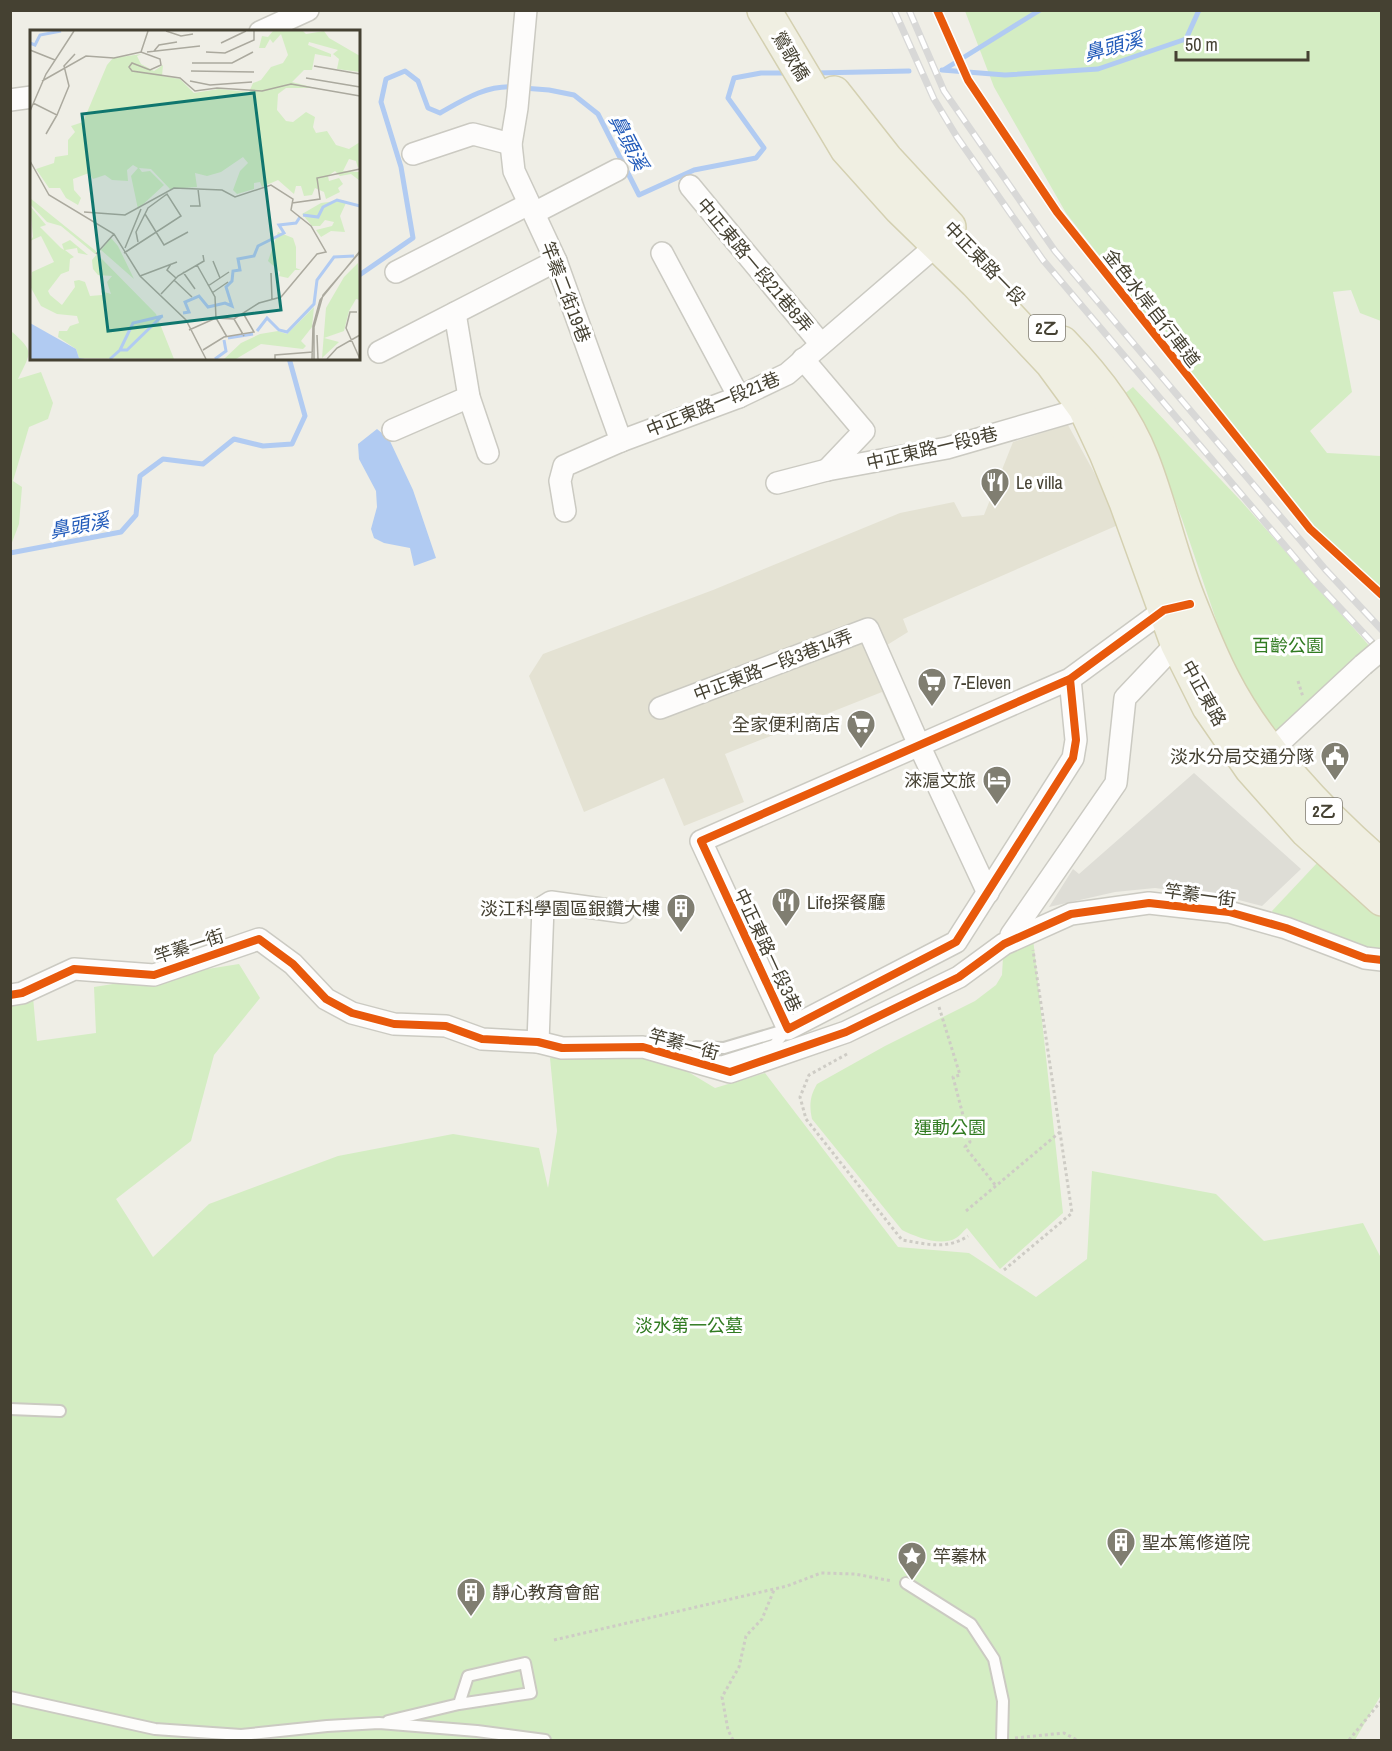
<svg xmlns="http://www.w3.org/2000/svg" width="1392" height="1751" font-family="'Archivo Narrow','Noto Sans TC',sans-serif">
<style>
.residential{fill:#e4e2d3}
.green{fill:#d4edc3}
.parking{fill:#deddd6}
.water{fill:#b1cbf2}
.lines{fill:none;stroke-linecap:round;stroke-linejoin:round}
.stream{stroke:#b1cbf2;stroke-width:5}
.service-casing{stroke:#cbcac2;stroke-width:14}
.minor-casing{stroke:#cbcac2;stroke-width:24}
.primary-casing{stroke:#d4d0b1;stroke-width:36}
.path{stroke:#ceccc5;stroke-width:3;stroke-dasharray:3 3;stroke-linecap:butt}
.service{stroke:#fdfcfb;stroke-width:10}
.minor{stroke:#fdfcfb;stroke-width:21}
.primary{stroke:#f0efe2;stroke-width:33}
.rail-casing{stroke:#d8d8d7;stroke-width:7}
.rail{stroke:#fff;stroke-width:4.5;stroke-dasharray:14;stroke-linecap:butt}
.minor-bridge-casing{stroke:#cbcac2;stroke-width:24;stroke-linecap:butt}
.minor-bridge{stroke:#fdfcfb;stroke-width:21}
.cycleway-casing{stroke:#fff;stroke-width:11}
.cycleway{stroke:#e8590c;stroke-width:8}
.labels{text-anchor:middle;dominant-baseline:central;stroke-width:6;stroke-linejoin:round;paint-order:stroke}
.shield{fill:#fff;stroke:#7d7a70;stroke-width:1.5}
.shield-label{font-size:16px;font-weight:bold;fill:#454132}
.street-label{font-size:18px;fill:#454132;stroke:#fff}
.poi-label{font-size:18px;fill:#454132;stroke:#fff;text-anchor:start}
.park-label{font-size:18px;fill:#317b21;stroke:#fff}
.water-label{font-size:20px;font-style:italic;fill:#225bba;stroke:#fff}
.inset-river{fill:none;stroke:#b1cbf2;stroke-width:3}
.inset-road{fill:none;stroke:#aba99e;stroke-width:1.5}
.view{fill:#0f766e;fill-opacity:0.15;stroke:#0f766e;stroke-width:3}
.inset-edge{fill:none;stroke:#454132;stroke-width:3}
</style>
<rect width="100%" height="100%" fill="#efeee6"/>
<path class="residential" d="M1068,425L1096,476L1118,525L903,619L908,632L887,645L924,728L903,739L882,692L725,754L744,802L684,826L664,778L584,812L529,676L543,654L713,590L900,513L954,502L962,517L984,515L1013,442Z"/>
<g class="green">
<path d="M965,11H1381V321L1360,313L1351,290L1333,292L1352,392L1310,431L1327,453L1381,456V597L1311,526L1066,213L994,87Z"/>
<path d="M11,331C35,352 31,352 18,379L41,372L53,403L48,419L29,427L13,481L22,487L19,524L11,545Z"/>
<path d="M1133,387L1241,501L1373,650L1278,738L1232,667L1182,519L1157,454L1123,395Z"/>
<path d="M1318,862L1381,918V954L1281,924L1272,911Z"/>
<path d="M1033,938L1063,1213L1000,1269L967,1228C963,1231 960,1236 956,1238C941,1247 916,1237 902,1230L812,1119C809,1105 810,1096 817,1084L885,1046L975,1001L996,985L1002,975L1003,957Z"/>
<path d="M239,964L260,998L214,1055L191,1141L116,1199L153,1257L209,1204L338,1156L453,1134L539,1148L548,1188L557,1131L550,1058L625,1054L675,1064L715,1088L765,1073L898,1247L969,1253L1036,1297L1087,1259L1092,1171L1216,1194L1264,1241L1363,1223L1381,1258V1695L1355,1740H11V1003L33,997L37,1041L96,1033L94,987Z"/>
</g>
<path class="parking" d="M1194,773L1301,869L1262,906L1231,898L1155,888L1115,892L1049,907L1073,869L1079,874Z"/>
<path class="water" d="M377,429L389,439L413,490L436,558L414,566L410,548L384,543L374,538L371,529L377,507L376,491L359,459L358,444Z"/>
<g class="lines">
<g class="stream">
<path d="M945,69L1040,10"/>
<path d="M942,70L1005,75L1098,69L1186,39L1199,10"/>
<path d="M816,73L909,71"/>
<path d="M523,88L549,90L574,95L598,114L639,195L694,170L756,158L764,148L728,98L734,78L761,73H788"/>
<path d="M358,276L413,238L401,167L381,102L386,79L405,71L418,81L428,108L440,113C463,100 486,85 514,87"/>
<path d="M341,358H347"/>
<path d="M10,553L121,532L136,515L140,476L163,459L203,464L234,439L263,446L292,444L305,416L289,358"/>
</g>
<g class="service-casing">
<g id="service">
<path d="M696,1047L724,1048L788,1029L774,1045L723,1061L713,1062"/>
<path d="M10,1409L60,1411"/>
<path d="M906,1583L971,1624L994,1659L1003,1701L1002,1740"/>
<path d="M10,1697L155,1729L241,1735L327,1726L379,1723L477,1731L545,1740"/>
<path d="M388,1721L459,1704L531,1693L525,1663L468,1676L459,1704"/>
</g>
</g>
<g class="minor-casing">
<g id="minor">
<path d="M526,10L517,108L511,144L514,171L556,261L621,441"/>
<path d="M260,32L308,10"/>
<path d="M10,100L32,97"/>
<path d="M413,154L473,134L511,144"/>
<path d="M690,186L821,344"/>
<path d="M534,213L617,170"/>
<path d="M662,253L739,397"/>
<path d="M396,272L529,204"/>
<path d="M455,313L469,397L488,453"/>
<path d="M379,352L556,261"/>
<path d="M803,359L864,431L827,470"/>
<path d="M393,430L469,397"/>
<path d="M777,483L827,470L947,448L1085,408"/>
<path d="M565,511L560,481L564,466L621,441L739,397L787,374L938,244"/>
<path d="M1070,679L1076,740L1073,758L956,942L788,1029L701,841L1070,679L1164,610L1175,607"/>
<path d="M660,708L868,629L919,745L988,893"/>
<path d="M1262,759L1363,665"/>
<path d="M1011,935L1116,783L1125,698L1177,643"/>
<path d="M10,995L22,993L74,969L154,975L259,939L293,964L326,999L352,1013L394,1024L446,1026L482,1039L538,1042L562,1048L643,1047L730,1072L846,1032L959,977L1004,944L1071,914L1149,903L1229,912L1286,928L1365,958L1382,960"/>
<path d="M538,1042L543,907L551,902L623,912"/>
</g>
</g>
<g class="primary-casing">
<g id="primary">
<path d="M764,10L847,149L900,208L976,282L1052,363L1085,408L1106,453L1126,502L1177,643L1209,707L1251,768L1307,831L1382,899"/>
<path d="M834,93L886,159L949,227"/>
<path d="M1062,343C1094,376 1125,416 1142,459C1161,507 1171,558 1191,606C1201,631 1211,657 1224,681C1258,747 1319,812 1375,861"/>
</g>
</g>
<g class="path">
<path d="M1298,681L1303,697"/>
<path d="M939,1007L960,1075L953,1077L970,1142L965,1147L996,1186"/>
<path d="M847,1054L809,1075L800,1097L806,1119L902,1240C926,1244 947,1250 968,1236"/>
<path d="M966,1211L1060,1132"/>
<path d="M1004,1270L1072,1213L1033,950"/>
<path d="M554,1640L787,1586L821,1573L855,1574L892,1581"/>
<path d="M1015,1738L1064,1733L1077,1740"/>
<path d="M733,1740L728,1730L722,1697L739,1667L746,1636L762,1619L774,1590"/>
<path d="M1349,1740L1382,1700"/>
</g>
<use href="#service" class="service"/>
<use href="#minor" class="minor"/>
<use href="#primary" class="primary"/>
<g class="rail-casing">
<g id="rail">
<path d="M894,10L934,99L957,137L1043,260L1313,579L1382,653"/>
<path d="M909,10L944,91L1055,251L1325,569L1382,630"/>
</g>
</g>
<use href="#rail" class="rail"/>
<g class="minor-bridge-casing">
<path id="minor-bridge" d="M1363,665L1382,649"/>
</g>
<use href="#minor-bridge" class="minor-bridge"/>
<g class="cycleway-casing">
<g id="cycleway">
<path d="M937,10L968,80L1057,212L1310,529L1382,595"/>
<path d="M1070,679L1076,740L1073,758L956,942L788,1029L701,841L1070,679L1164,610L1190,604"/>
<path d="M10,995L22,993L74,969L154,975L259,939L293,964L326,999L352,1013L394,1024L446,1026L482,1039L538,1042L562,1048L643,1047L730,1072L846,1032L959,977L1004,944L1071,914L1149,903L1229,912L1286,928L1365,958L1382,960"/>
</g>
</g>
<use href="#cycleway" class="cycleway"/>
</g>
<defs>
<g id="restaurant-pin" transform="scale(1.5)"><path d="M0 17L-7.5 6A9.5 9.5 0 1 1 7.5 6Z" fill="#807e71" stroke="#fff"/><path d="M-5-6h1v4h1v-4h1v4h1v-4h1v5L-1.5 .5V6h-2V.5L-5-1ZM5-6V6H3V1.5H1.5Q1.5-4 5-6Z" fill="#fff"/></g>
<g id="supermarket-pin" transform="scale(1.5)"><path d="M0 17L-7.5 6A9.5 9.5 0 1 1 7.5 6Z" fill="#807e71" stroke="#fff"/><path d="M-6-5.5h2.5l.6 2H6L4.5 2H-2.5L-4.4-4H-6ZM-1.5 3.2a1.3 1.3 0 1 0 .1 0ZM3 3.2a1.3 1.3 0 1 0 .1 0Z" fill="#fff"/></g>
<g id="civic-pin" transform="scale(1.5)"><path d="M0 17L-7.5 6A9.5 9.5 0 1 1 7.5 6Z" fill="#807e71" stroke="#fff"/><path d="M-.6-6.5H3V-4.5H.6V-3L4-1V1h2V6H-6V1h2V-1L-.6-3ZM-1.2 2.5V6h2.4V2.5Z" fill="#fff"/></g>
<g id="hotel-pin" transform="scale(1.5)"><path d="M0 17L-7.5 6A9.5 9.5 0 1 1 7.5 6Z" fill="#807e71" stroke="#fff"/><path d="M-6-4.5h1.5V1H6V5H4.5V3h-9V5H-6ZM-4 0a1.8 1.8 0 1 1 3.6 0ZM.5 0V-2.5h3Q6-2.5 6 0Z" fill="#fff"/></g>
<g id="building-pin" transform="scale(1.5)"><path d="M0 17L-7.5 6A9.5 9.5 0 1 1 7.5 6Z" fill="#807e71" stroke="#fff"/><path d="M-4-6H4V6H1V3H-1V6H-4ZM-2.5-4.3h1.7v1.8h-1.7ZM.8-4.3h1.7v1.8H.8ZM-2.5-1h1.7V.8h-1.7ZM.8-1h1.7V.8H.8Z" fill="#fff"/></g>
<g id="sight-pin" transform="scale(1.5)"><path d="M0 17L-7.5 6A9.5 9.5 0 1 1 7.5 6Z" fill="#807e71" stroke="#fff"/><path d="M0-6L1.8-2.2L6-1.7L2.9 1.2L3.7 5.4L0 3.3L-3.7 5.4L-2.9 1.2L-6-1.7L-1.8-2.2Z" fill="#fff"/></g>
</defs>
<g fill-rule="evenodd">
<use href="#restaurant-pin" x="995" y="482"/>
<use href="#supermarket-pin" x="932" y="682"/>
<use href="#supermarket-pin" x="861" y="724"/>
<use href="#civic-pin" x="1335" y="756"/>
<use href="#hotel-pin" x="997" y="780"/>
<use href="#restaurant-pin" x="786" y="902"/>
<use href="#building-pin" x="681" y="908"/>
<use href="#building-pin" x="1121" y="1542"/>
<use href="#sight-pin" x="912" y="1556"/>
<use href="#building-pin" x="471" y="1592"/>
</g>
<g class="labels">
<g class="shield">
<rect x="1029" y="315" width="36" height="26" rx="4.5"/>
<rect x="1306" y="798" width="36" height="26" rx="4.5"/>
</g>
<g class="shield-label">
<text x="1047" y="328">2乙</text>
<text x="1324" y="811">2乙</text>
</g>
<g class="street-label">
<text transform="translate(791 56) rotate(59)">鶯歌橋</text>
<text transform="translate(985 263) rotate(46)">中正東路一段</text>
<text transform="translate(755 265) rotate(50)">中正東路一段21巷8弄</text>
<text transform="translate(566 292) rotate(69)">竿蓁二街19巷</text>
<text transform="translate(1152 308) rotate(52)">金色水岸自行車道</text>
<text transform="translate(713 404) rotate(-22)">中正東路一段21巷</text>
<text transform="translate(932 448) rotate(-13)">中正東路一段9巷</text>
<text transform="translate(773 665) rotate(-21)">中正東路一段3巷14弄</text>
<text transform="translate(1204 693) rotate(61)">中正東路</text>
<text transform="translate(1200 895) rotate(8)">竿蓁一街</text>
<text transform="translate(189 946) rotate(-18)">竿蓁一街</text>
<text transform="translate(768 950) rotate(65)">中正東路一段3巷</text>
<text transform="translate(684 1044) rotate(15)">竿蓁一街</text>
</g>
<g class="poi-label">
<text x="1016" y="482">Le villa</text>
<text x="953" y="682">7-Eleven</text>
<text x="840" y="724" text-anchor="end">全家便利商店</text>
<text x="1314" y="756" text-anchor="end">淡水分局交通分隊</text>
<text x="976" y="780" text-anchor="end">淶滬文旅</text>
<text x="807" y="902">Life探餐廳</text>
<text x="660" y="908" text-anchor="end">淡江科學園區銀鑽大樓</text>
<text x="1142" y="1542">聖本篤修道院</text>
<text x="933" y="1556">竿蓁林</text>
<text x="492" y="1592">靜心教育會館</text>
</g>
<g class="park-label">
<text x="1288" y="645">百齡公園</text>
<text x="950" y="1127">運動公園</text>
<text x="689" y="1325">淡水第一公墓</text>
</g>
<g class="water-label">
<text transform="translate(1113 46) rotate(-15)">鼻頭溪</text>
<text transform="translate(629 142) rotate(63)">鼻頭溪</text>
<text transform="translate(79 525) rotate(-11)">鼻頭溪</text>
</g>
</g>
<g transform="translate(30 30)">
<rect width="330" height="330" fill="#efeee6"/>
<path d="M243,1H273L276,4L294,1L299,8L330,26V42L307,39L309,29L303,24L308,20L279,12L278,15L301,24V27L285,24L282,40H274L262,52L285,58H256L248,64L247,80L256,91L263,92L276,82L285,87L283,97L286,103L297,101L306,115L319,119L330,112V135L328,138L326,131L319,129L313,141L330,142V151L321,144L310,146L305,141L298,146L299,151L309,148L313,154L308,158L310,162L296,169L294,162L285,158L282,165L274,166L271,156H266L264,164L248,150L232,157L230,152L224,153V159L207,164L203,160L210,141L218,133L213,127L191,142L177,146L165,143L167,157L140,159L121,139L109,138L112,142L120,141L134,155L108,179L101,146L108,138L103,135L97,140L98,151L82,150L75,145L63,149L59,143L43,149L44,160L51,168L48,175L36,168L30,158H19L6,139L24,133L25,127L38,125V110L45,102L41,96L53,92L77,35L83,28L112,24L107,26L111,34L124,41L133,35L132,46L150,49L164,63L189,59L219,62L223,53L231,50L241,37L253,33L258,25L251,4L243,13L240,9L235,18H229L232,6L238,7ZM0,168L67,222L65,224L31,196L17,192L0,174ZM313,170L316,173L310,186L315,202L301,201L291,207L286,200L302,196L304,192L295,190L290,196H282L272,184L291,173ZM0,176L16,195L10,197L31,218L34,220L32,214L40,210L58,225L48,223L47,218L35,220L44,227L40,229L39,241L31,244L18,261L20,265L32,275L45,257L44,251L49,250L55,252L60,266L72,265L71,261L81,264L77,252L82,246L68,245L63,239L62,230L67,224L126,284L144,329L49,328L46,319L28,307L29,301H37L40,296L49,293L47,286L27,284L11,276L0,256L2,242L24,232L11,206L0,211L3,207ZM248,202L263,208L266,217V238L271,240H265L258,248L249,246L250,242L238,231ZM81,208L88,216L104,249L71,220ZM328,233L330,270L326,269L319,281L314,301L294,308L309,312L292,328L296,278L314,247ZM284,277L282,297L271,311L276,316L273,319L231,314L206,329H194L211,313L230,304L248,301L257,304Z" fill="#d4edc3"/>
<path d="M0,293L46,319L49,328L55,329H0Z" fill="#b1cbf2"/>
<path class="inset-river" d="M0,13L5,15L10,5L31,1M273,185L288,187L293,177L307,170L330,176M153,283L159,282L155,272L169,266L178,277L195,273L202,276L196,257L202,251L203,241L210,240L208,229L224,226L228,216L254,203L249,195L266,193L270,187M227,301L237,288L249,300L257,302L284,274L287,250L304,227L324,226M198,308L223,304M91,320H97L132,286M80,329L90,320L103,293L133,286M185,329L196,321L194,310"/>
<path class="inset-road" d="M136,1L151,6L163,4M191,13L216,1M0,20L25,30M124,21L129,15L147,12M111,22L118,1M117,22L170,16M176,22L195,23L224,10V1M162,33H202L223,22M284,36L330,44M161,41L224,42M276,48L330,57M12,51L56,26L84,28L111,22L130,29L131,35L120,40L102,33L99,37L102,41L150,48L165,61L187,58L232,61L261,54L330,66M160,51L180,55L222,52M3,73L27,85L16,104M0,81L16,44L44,1M27,85L39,56L34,36L45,24M0,131L19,165L84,204L110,246L156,290L176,329M262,173L290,169L287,148L330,139M160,176H170L168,159M54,182L95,185L144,158L192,160L205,167L241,155L263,169L261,180L281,196L296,222L287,224L251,267L229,273L204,289L186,288L159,300M115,184L134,215L158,202M95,218L111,179M94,223L151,186L137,164L118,178L106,202L108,212M66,224L84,204M183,231L190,248M141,234L137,240L146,248M167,235L185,267L186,288L197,307M153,242L165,259M241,243L242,269M110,246L147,232M144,250L162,267M178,256L199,242M182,263L198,252M131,264L148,246L174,231L173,225M327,282H320L316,298L330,329M204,289L214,306M287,305L288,329M173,320L194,307L224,302L213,283M245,329V325L283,322M282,329L283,296L290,270L330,221M284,329V297L293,265L330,222M297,329L307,318L330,305"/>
<path class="view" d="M224,63L251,280L78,301L52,84Z"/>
<rect width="330" height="330" class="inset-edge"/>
</g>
<rect width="1392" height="1751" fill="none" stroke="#454132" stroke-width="24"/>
<path d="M1176 51v9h132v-9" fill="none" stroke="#454132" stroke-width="3"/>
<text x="1185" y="51" font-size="18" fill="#454132" stroke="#ffffff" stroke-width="4.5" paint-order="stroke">50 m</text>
</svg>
